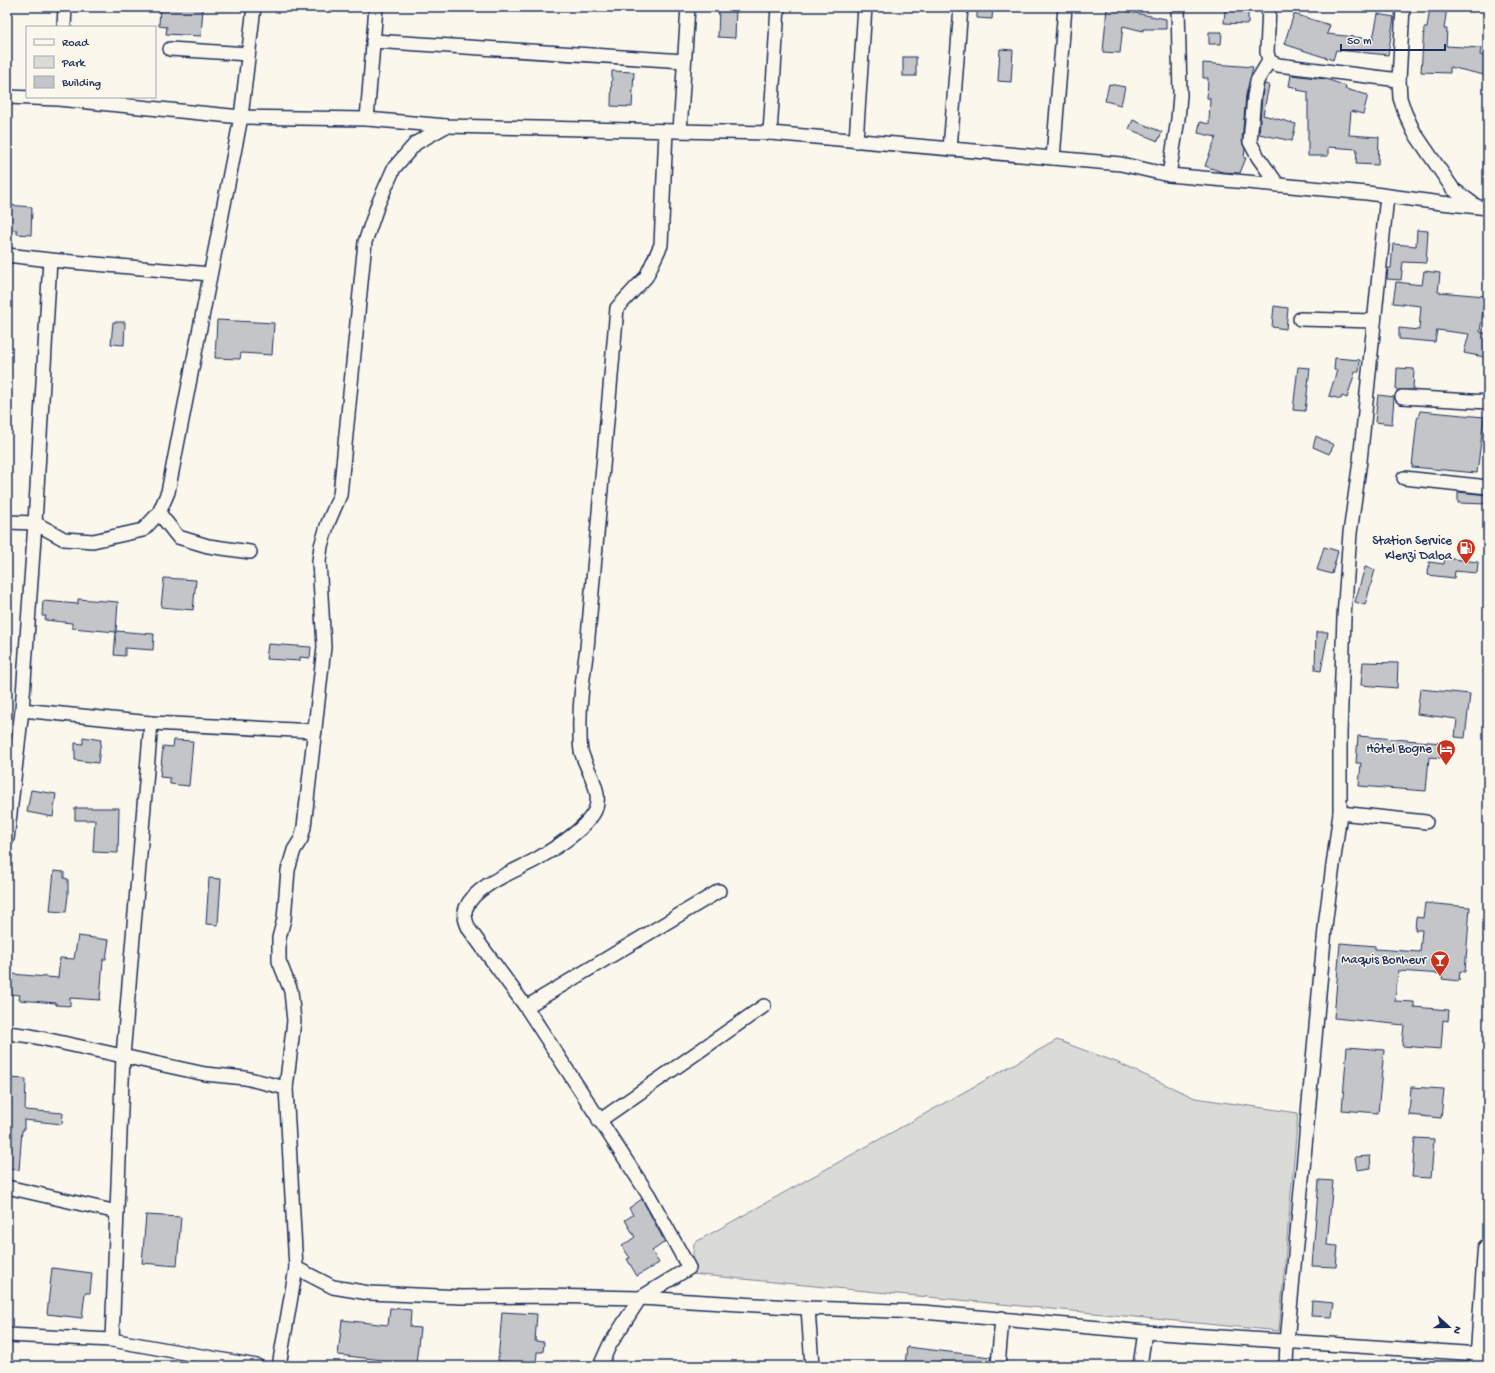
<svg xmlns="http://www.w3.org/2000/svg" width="1495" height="1373" font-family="'Gochi Hand',sans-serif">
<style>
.green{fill:#dadad7;stroke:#7a849a}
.building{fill:#c3c5c9;stroke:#1b2f5e}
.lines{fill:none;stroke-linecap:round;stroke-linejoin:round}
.minor-casing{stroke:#1b2f5e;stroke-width:16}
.highway-casing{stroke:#1b2f5e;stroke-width:23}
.minor{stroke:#fbf7ec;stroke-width:13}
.highway{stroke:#fbf7ec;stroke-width:20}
.labels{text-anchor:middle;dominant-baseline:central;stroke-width:3;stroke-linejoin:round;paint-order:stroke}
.poi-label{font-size:13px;fill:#1b2f5e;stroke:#fbf7ec;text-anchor:end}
</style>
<rect width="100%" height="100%" fill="#fbf7ec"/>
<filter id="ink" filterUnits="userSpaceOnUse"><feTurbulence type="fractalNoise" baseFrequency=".025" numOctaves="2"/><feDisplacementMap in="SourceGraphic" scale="8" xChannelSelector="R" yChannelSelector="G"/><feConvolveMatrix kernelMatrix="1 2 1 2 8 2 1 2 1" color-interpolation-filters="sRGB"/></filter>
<g filter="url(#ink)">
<path class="green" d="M1057,1040L1116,1062L1195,1098L1298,1113L1279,1331L691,1274L694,1243Z"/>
<g class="building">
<path d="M160,7H203L201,36L166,34L167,27L159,26Z"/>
<path d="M719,7H736L735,38L718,37Z"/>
<path d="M977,7H993L992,19L977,18Z"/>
<path d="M1107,7H1125V11L1166,19V29H1143V31L1123,26L1120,53L1103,52Z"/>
<path d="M1225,7H1248V24L1224,23Z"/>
<path d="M1430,7H1447L1444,29H1447L1446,46L1481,48L1480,55L1488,57V76L1450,67V73L1421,72L1424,28H1427Z"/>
<path d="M1294,14L1330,25L1327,34L1373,39L1378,14L1394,17L1388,55L1336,50L1333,60L1284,44Z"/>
<path d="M1209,32H1222L1221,44H1209Z"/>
<path d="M1000,49L1013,50L1011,82L998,81Z"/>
<rect x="903" y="57" width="13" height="19"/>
<path d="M1203,63L1253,67L1246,95L1242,141L1245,149L1244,158H1246L1240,173L1222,172L1205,166L1216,137L1198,133L1200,122L1209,124L1210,98H1207L1208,78H1203Z"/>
<path d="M612,71L634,72L632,107L611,106Z"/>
<path d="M1291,75L1326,79L1346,86L1345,89L1368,95L1363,114L1351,111L1349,135L1379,137L1378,165L1356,164L1357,149L1328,147V156H1308V92L1297,90L1298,88L1289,86Z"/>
<path d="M1109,84L1125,87L1121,105L1105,101Z"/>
<path d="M1264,84L1269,85L1263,115L1296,124L1292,141L1259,134L1262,97Z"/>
<path d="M1133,120L1162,132L1158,141L1129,129Z"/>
<path d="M7,205L32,207L31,235L17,234V230H7Z"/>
<path d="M1417,230L1428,231L1426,263L1403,262L1401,280L1387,279L1388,268H1391L1393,244L1416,246Z"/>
<path d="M1424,271L1440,273L1438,292L1485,296L1480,332L1488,334V343L1484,357L1464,353L1469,334L1437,330L1435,342L1399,339V328L1419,330L1421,306L1393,303L1396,282L1422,285Z"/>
<path d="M1274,306L1288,308L1286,329L1272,327Z"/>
<path d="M217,320L274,323L272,355L241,353L240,359L215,358Z"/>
<path d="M113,322H125L124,345L111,344Z"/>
<path d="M1335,358L1360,360L1359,372H1355L1347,398L1342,396L1341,399L1329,396L1337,370H1334Z"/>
<path d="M1298,367L1310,368L1305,411L1293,410Z"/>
<path d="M1397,368L1414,369L1413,390H1396Z"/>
<path d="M1378,395L1394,397L1392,424L1375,422Z"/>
<path d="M1420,411L1484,417L1477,473L1412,467L1417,420Z"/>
<path d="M1316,436L1334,445L1329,454L1313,447Z"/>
<path d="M1458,492L1488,495V504L1458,503Z"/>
<path d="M1324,547L1338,551L1332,574L1317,570Z"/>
<path d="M1445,558L1478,562L1477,573L1455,571L1454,578L1428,575L1429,562L1444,564Z"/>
<path d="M1365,567L1375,570L1365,605L1355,602Z"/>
<path d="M164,578L196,580L193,610L161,607Z"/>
<path d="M78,599L118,602L116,632L72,628V623L45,620L46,616H42L43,601L78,604Z"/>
<path d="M116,631L154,634L153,650L125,648V656L114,655Z"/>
<path d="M1316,632H1328L1321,671L1315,670Z"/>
<path d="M268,644L311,647L310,658L300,657V661L266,659Z"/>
<path d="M1363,662L1398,663L1397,688L1361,685Z"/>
<path d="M1420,689L1470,694L1465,738L1455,737L1457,719L1417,714Z"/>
<path d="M1358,736L1442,743L1441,758L1429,757L1426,791L1359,786L1361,763H1356Z"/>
<path d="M83,737L101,740L98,763L75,760V743L83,744Z"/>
<path d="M174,740L193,741L189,786L170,784V778L160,777L163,746L173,747Z"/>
<path d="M31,790L56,794L53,817L27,812Z"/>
<path d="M75,808H119L118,853L93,852L95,820H75Z"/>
<path d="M54,871L64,872V878L68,879V895L66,912L50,911Z"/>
<path d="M209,878L221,879L218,925L206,924Z"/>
<path d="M1425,903L1470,907L1465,972L1460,971L1459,981L1442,979V974L1398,971L1395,1001L1414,1002V1007L1449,1010L1448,1021L1443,1020L1441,1049L1402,1046L1404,1025L1334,1018L1340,943L1375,946V949L1420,952L1422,930H1415L1416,917L1423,918Z"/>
<path d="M78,936L109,940L106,959H103L100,1000L70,998V1006L56,1005V1003L19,1000L20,995L10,994L12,974L58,978L60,958L74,959Z"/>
<path d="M1347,1047L1384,1050L1378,1113L1342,1110Z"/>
<path d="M7,1078L26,1079L25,1110L63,1113L62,1124L24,1120V1130H22L19,1170L7,1169Z"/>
<path d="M1411,1087L1444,1089L1441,1118L1409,1115Z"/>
<path d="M1415,1138L1434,1139L1431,1178L1412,1177Z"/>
<path d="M1370,1156L1371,1168L1357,1170L1355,1157Z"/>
<path d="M1319,1180L1333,1181L1327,1245L1338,1246L1336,1267L1312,1266Z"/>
<path d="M642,1199L665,1242L652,1251L659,1263L637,1276L627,1259L630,1258L622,1246L635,1237L625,1220L633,1215L629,1208Z"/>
<path d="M146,1215L181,1217L177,1266L142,1263Z"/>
<path d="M52,1268L92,1273L90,1293H85L82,1318L47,1314Z"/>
<path d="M1312,1301L1334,1303L1332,1317L1311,1316Z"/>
<path d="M390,1308L411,1310L410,1327L420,1328L416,1364L407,1362V1366H382L383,1360L338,1355L342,1320L388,1325Z"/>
<path d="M502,1312L537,1314L535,1341L544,1342L543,1352H537L536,1366H520V1363L498,1361Z"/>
<path d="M907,1347L991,1357L990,1366H906L905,1365Z"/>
</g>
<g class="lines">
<g class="minor-casing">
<g id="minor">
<path d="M1269,7L1267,52L1269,61L1278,65L1399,80"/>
<path d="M1403,7L1399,80L1400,98L1405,113L1414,132L1453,189L1476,206"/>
<path d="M64,27L65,7"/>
<path d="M373,41L684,61"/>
<path d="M170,49L248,54"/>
<path d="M1269,61L1257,81L1254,96L1250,142L1258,157L1278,185"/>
<path d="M7,97L58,99L241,117L367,119L446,126L770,133L1121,164L1169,175L1367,193L1441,203L1488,208"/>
<path d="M367,119L376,7"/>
<path d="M680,131L688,7"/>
<path d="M770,133L778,7"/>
<path d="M856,141L865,7"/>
<path d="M950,149L961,7"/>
<path d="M1053,158L1065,7"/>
<path d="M1169,175L1178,119L1180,95L1178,7"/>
<path d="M7,255L50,260L210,274"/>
<path d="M1300,319L1374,321"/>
<path d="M1402,397L1488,402"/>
<path d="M1404,478L1488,487"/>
<path d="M159,513L178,537L208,546L250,552"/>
<path d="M7,522L35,523L50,260"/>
<path d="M22,710L151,723L315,731"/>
<path d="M1340,813L1426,822"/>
<path d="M7,839L22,710L35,523L64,539L93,541L143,530L159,513L168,492L241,117L254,7"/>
<path d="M526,1007L719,891"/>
<path d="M7,1033L31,1036L205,1074L245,1078L286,1088L296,1268L279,1366"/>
<path d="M286,1088L294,1021L291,991L279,961V938L284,919L288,870L294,850L301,839L304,827L324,647L319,561L321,546L328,523L340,495L365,242L378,204L394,168L416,143L446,126"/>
<path d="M599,1121L764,1006"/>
<path d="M7,1187L117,1212"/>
<path d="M296,1268L333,1287L369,1293L462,1297L542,1296L640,1298L808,1308L923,1312L1145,1332L1480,1354"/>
<path d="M808,1308L812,1366"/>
<path d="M7,1335L112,1340L257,1366"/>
<path d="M112,1340L123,1056L151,723"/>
<path d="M600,1366L609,1346L640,1298L689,1268L648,1194L526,1007L469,929C466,922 463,915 466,908C475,885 516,871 537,859C554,849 583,830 593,814C606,794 586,770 581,751C580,745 580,738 580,732C579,704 583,676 587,648L617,308L646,277L661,245L666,131"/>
<path d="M998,1366L1002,1318"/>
<path d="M1140,1366L1145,1332"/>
<path d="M1286,1366L1287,1342L1326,918L1340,813V733L1344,617L1350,533L1360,461L1387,196"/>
</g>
</g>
<g class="highway-casing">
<path id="highway" d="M1480,1366L1488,1249"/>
</g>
<use href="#minor" class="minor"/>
<use href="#highway" class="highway"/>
</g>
</g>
<defs>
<g id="fuel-pin" transform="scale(1)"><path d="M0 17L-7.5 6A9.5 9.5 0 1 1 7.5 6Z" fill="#c8321e" stroke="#fbf7ec"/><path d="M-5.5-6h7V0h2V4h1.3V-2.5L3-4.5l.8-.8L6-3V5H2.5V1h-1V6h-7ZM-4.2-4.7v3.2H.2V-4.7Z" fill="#fff"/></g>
<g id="hotel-pin" transform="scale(1)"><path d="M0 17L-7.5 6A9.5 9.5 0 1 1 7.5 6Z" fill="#c8321e" stroke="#fbf7ec"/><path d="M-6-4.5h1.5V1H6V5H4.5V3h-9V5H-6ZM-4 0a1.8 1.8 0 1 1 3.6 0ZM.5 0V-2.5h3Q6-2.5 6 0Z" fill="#fff"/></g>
<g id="bar-pin" transform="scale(1)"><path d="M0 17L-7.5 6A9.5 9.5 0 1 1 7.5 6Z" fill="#c8321e" stroke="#fbf7ec"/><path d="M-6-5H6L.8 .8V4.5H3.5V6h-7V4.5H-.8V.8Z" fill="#fff"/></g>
</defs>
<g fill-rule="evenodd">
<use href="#fuel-pin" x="1466" y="548"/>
<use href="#hotel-pin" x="1446" y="749"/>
<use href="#bar-pin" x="1440" y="960"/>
</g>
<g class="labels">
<g class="poi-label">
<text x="1452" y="541">Station Service<tspan x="1452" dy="15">Klenzi Daloa</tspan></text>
<text x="1432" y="749">Hôtel Bogne</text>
<text x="1426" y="960">Maquis Bonheur</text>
</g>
</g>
<rect width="1495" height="1373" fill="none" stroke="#fbf7ec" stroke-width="24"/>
<rect x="12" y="12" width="1471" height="1349" fill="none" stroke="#1b2f5e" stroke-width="1.5" filter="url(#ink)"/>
<rect x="26" y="26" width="130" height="72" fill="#fbf7ec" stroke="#a1a7b3"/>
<rect x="34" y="39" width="20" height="6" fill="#fbf7ec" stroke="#a1a7b3"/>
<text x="62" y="46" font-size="12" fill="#1b2f5e">Road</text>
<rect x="34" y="56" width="20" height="12" fill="#dadad7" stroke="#a1a7b3"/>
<text x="62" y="66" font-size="12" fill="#1b2f5e">Park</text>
<rect x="34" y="76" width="20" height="12" fill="#c3c5c9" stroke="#a1a7b3"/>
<text x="62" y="86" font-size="12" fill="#1b2f5e">Building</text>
<g transform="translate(1449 1327) rotate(111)" stroke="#fbf7ec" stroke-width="3" paint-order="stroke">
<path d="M0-3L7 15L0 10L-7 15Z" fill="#1b2f5e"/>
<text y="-6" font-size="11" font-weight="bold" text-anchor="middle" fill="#1b2f5e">N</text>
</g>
<path d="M1341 44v6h104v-6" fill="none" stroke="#1b2f5e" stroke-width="2"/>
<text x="1347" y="44" font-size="12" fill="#1b2f5e" stroke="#fbf7ec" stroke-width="3" paint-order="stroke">50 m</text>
</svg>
